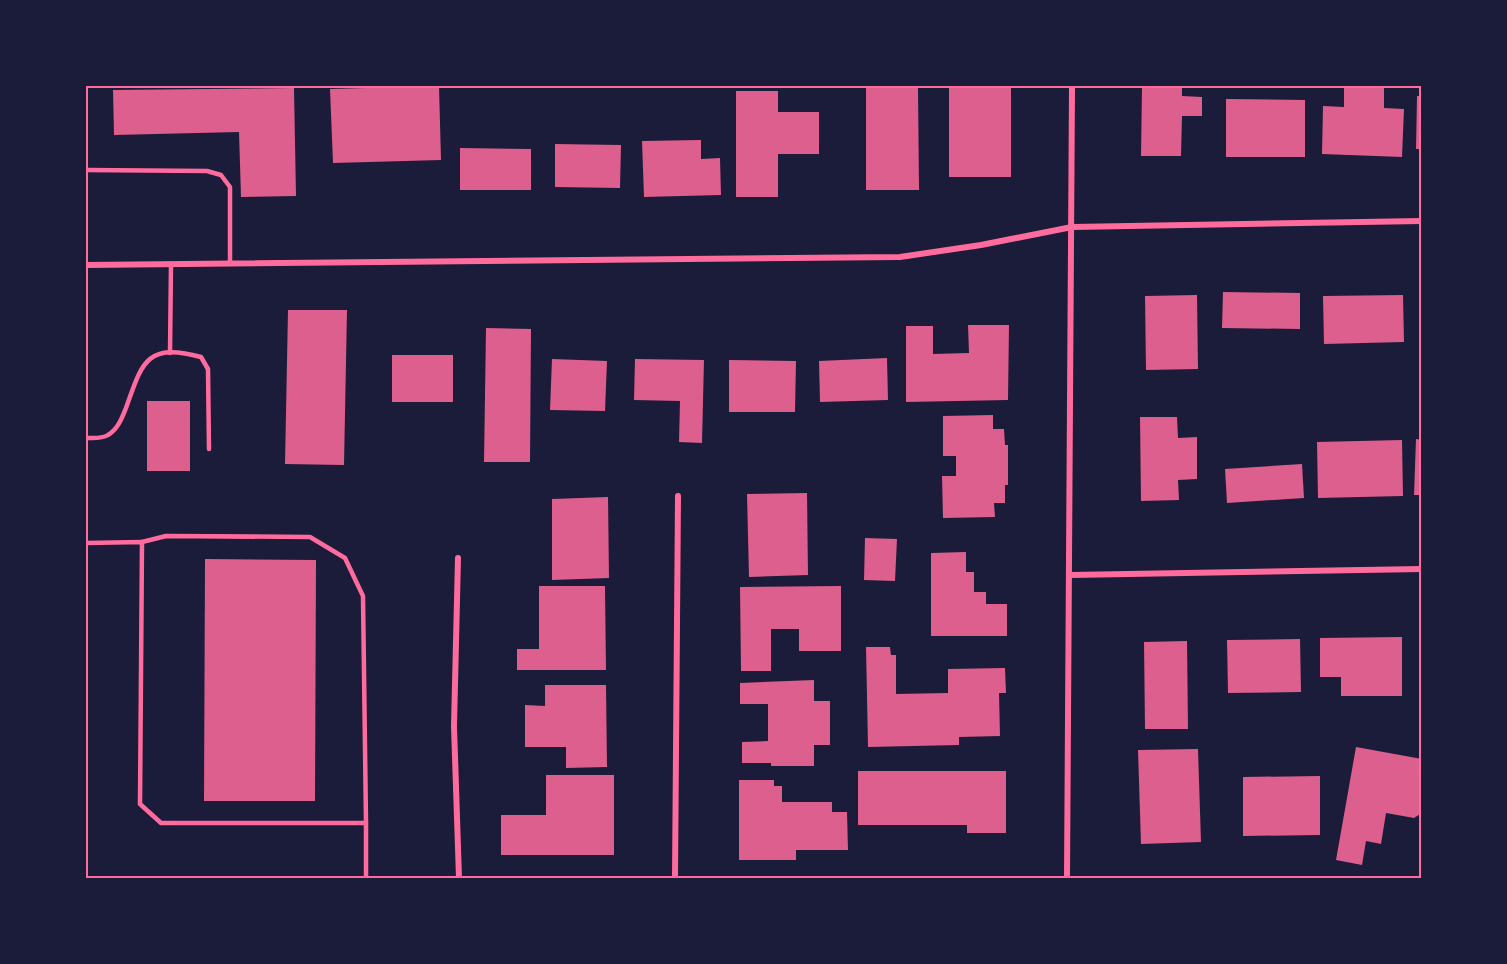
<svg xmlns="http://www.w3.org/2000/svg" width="1507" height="964" font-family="'Exo 2',sans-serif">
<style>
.building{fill:#dd5f8e}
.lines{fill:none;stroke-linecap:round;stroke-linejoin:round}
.service{stroke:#ff6b9d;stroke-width:4.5}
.minor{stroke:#ff6b9d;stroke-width:6}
.neatline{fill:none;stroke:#ff6b9d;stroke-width:2}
</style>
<rect width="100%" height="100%" fill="#1b1b3a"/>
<g class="building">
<path d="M439,86L441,160L333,163L330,89Z"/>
<rect x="949" y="86" width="62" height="91"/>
<path d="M1142,86H1182V96L1202,97V116H1182L1181,156H1141Z"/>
<path d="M1344,86H1384V108L1404,109L1402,157L1322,154L1323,106L1344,107Z"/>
<path d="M294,88L296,196L241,197L239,132L114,135L113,90Z"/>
<path d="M866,88H918L919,190H866Z"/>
<path d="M736,91H778V112H819V154H778V197H736Z"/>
<path d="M1417,96H1422V149H1416Z"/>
<path d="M1226,99L1305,100V157H1226Z"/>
<path d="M701,140V159L720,158L721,195L644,197L642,141Z"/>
<path d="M555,144L621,145L620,188L555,187Z"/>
<path d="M460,148L531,149V190H460Z"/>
<path d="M1223,292L1300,293V329L1222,328Z"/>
<path d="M1197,295L1198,369L1146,370L1145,296Z"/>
<path d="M1403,295L1404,342L1324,344L1323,296Z"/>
<path d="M288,310H347L344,465L285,464Z"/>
<path d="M968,325H1009L1008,400L906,402V326H933V354L969,353Z"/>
<path d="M486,328L531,329L530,462H484Z"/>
<rect x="392" y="355" width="61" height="47"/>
<path d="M887,358L888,400L820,402L819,361Z"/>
<path d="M552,359L607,361L605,411L550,410Z"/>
<path d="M635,359L704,360L702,443L679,442L680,401L634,400Z"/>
<path d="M729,360L796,361L795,412H729Z"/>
<rect x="147" y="401" width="43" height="70"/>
<path d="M993,415V429H1004L1005,445H1008V485H1005V503H994L995,517L943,518L942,476H956V456H943V416Z"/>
<path d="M1140,417H1177L1178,438L1197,437V479L1178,480L1179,500L1141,501Z"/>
<path d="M1416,439L1422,440V495H1414Z"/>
<path d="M1402,440L1403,496L1318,498L1317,442Z"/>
<path d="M1302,464L1304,498L1227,503L1225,469Z"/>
<path d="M807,493L808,575L749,577L747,494Z"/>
<path d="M608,497L609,578L552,580V499Z"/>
<path d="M865,538L897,539L895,581L864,580Z"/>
<path d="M966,552V572H974V592H986V604H1007V636H931V553Z"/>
<path d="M205,559L316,560L315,801H204Z"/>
<path d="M539,586H605L606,670H517V649H539Z"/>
<path d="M841,586V651H799V629H771V671H741L740,587Z"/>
<path d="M1402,637V696H1341V677H1320V638Z"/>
<path d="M1300,639L1301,692L1228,693L1227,640Z"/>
<path d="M1187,641L1188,729H1145L1144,642Z"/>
<path d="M866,647H890L891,655H896V694L948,693V669L1005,668L1006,693H999L1000,736L959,737V745L868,747Z"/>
<path d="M814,680V701H830V745H814V766H771V763H742V742L768,741V704H740V683Z"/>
<path d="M545,685H606L607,767L566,768V747H525V705L545,706Z"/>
<path d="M1356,747L1422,759V813L1414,818L1386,813L1381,844L1366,841L1362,865L1336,860Z"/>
<path d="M1198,749L1201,842L1141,844L1138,750Z"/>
<path d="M858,771H1006V833H967V825H858Z"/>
<path d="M546,775H614V855H501V815H546Z"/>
<path d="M1320,776V835L1243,836V777Z"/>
<path d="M739,780H774V786H782V802H832V812H847L848,850H796V860H739Z"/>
</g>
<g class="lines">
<g class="service">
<path d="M86,170L207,171L221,175L230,187V263"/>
<path d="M170,353L171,264"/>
<path d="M86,438C93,438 102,439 108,435C118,429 122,418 126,408C142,363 146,342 201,357L208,369L209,449"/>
<path d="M142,542L166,536L310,537L345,558L363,596L366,823"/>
<path d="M86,543L142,542L140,804L161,823H366V878"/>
</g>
<g class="minor">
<path d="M86,265L900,257L981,245L1072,227L1422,221"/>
<path d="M458,558L454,726L459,878"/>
<path d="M1070,575L1422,569"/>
<path d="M675,878L678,496"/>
<path d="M1067,878L1072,86"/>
</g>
</g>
<rect width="1507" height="964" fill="none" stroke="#1b1b3a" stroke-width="174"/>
<rect x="87" y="87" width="1333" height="790" class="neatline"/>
</svg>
